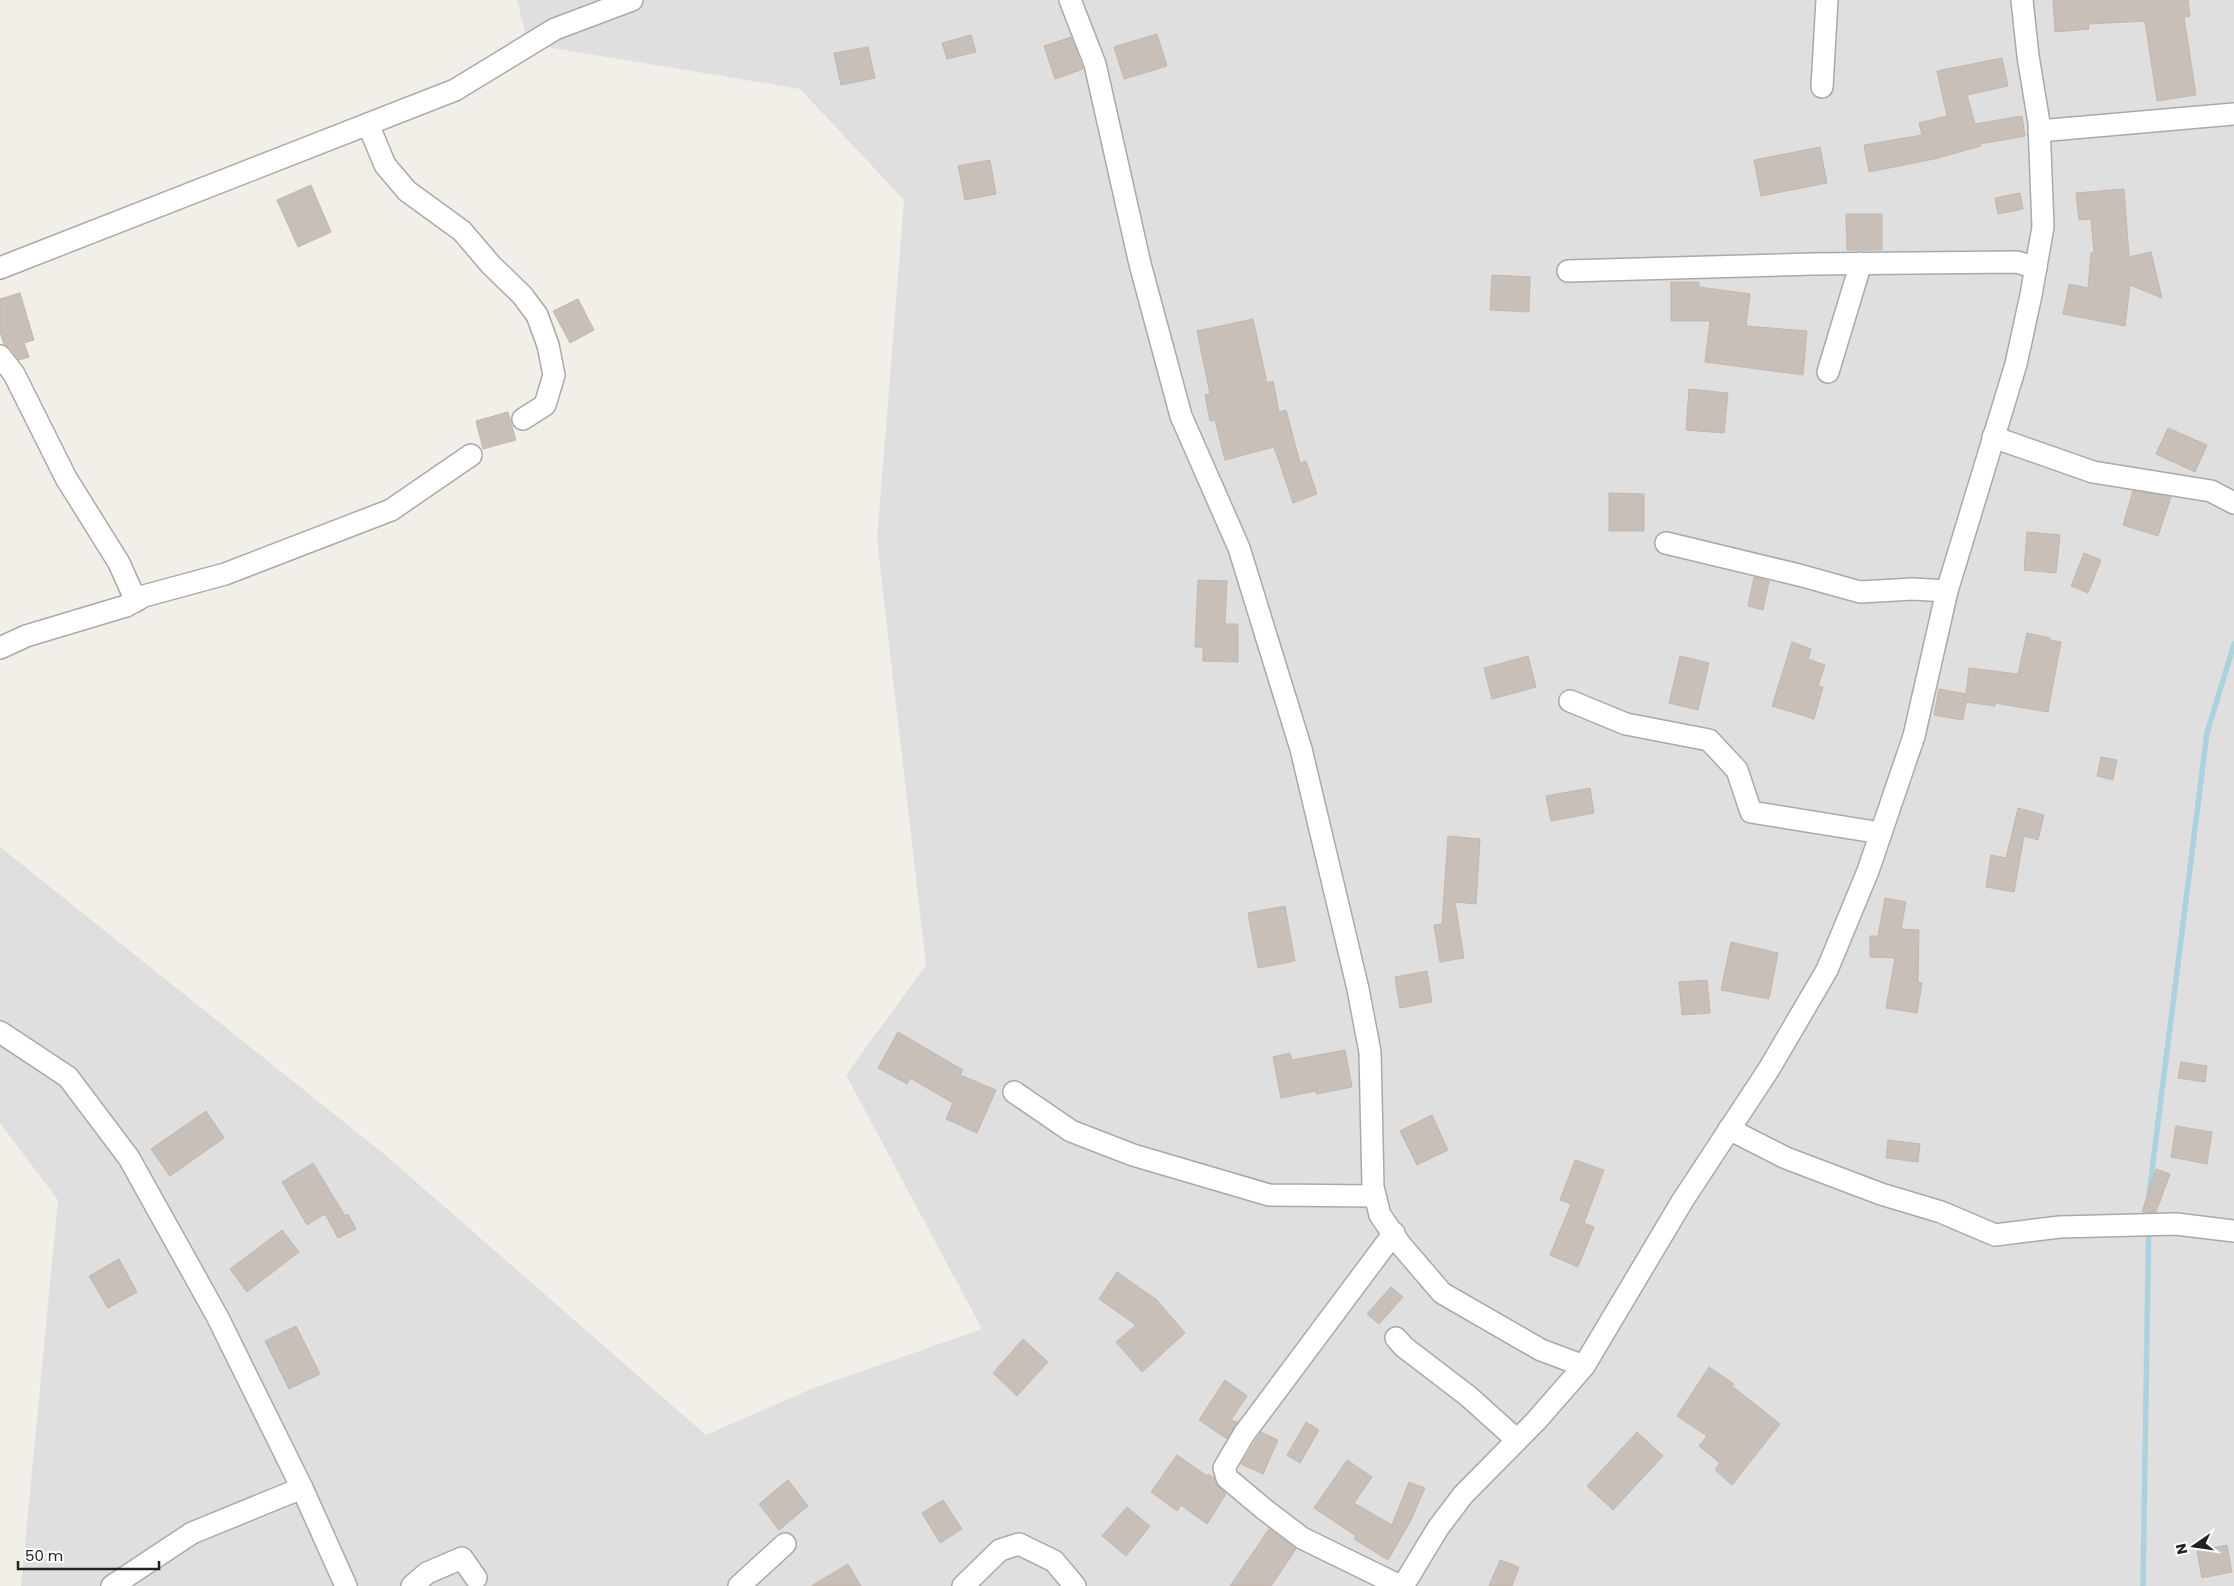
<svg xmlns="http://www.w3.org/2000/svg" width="2234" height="1586" font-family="Poppins,sans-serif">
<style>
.residential{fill:#e0dfdf}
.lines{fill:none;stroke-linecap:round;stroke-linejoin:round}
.stream{stroke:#aad3df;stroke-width:5.5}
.building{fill:#c7bfb8;stroke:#c4b6ab}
.minor-casing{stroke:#a9a9a9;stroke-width:24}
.minor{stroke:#fff;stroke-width:21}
</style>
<rect width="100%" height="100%" fill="#f2efe9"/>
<path class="residential" d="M517,0H2234V1586H21L58,1200L0,1123V847L384,1154L706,1435L811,1389L982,1329L846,1075L926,965L877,540L904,200L800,89L528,44Z"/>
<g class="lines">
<g class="stream">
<path d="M2149,1194L2207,733L2234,644"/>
<path d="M2143,1586L2149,1206"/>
</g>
</g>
<g class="building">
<path d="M2053,0H2188L2190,16L2184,17L2196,95L2157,101L2145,21L2088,24L2089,29L2055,32Z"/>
<path d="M1157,34L1167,66L1124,79L1114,47Z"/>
<path d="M971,35L976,52L947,59L942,43Z"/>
<path d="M1071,37L1083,69L1055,79L1044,46Z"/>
<path d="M868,47L875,78L841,85L834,53Z"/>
<path d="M2002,58L2008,86L1967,95L1975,124L2022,116L2025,136L1980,144L1981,146L1934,159L1869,172L1864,145L1922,135L1919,123L1947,116L1937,71Z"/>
<path d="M1820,147L1827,183L1761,196L1754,160Z"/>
<path d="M990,160L996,194L965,200L958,166Z"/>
<path d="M311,185L331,232L298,247L277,200Z"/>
<path d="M2124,189L2129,257L2151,252L2162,298L2130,285L2125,326L2063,314L2069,284L2088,288L2091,253H2094L2091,219L2079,220L2076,193Z"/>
<path d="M2020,193L2023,209L1998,214L1995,198Z"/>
<path d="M1846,214H1882V250H1847Z"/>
<path d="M1492,275L1530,277L1529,312L1490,310Z"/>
<path d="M1671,282H1699V287L1750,294L1746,326L1807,331L1803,375L1705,362L1710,321H1671Z"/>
<path d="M20,293L34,340L24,343L29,357L19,360L10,348L4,344L0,332V299Z"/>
<path d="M578,299L594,330L570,343L553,311Z"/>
<path d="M1253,319L1267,383L1273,381L1279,412L1286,410L1300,463L1306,461L1317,494L1293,503L1274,447L1225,460L1215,420L1210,421L1205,395L1210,394L1197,331Z"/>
<path d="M1689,389L1728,393L1724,433L1686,430Z"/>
<path d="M508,412L516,440L483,449L476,421Z"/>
<path d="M2168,428L2207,445L2195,472L2156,454Z"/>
<path d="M2133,491L2171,497L2158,536L2123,525Z"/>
<path d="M1609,493L1644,494V531H1609Z"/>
<path d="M2027,532L2060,535L2056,573L2024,570Z"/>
<path d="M2084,553L2101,560L2088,593L2071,586Z"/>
<path d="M1754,577L1769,581L1763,610L1748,606Z"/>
<path d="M1198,580L1227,581L1225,624H1238V662L1203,661V647H1195Z"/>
<path d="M2027,633L2050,638V640L2061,642L2048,712L1995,703V706L1966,702L1963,720L1934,715L1939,689L1966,694L1969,668L2018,674Z"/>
<path d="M1792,642L1811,649L1808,659L1825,665L1818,686L1823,687L1814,719L1772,706Z"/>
<path d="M1528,656L1536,687L1492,699L1484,668Z"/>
<path d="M1680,656L1709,663L1698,710L1669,703Z"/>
<path d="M2101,757L2117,760L2113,780L2097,776Z"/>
<path d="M1590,788L1594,813L1551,821L1546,796Z"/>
<path d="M2018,808L2044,815L2038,840L2024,836L2014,892L1986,887L1991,855L2006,858Z"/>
<path d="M1448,836L1480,839L1476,904L1455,902L1464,958L1440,962L1434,925L1442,924Z"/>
<path d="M1885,898L1906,902L1901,929L1919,930L1918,982L1922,983L1917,1013L1886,1008L1895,958L1870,957V936H1878Z"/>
<path d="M1285,906L1295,961L1258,968L1248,913Z"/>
<path d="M1731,942L1778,953L1769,999L1721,990Z"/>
<path d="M1427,971L1432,1002L1400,1008L1395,977Z"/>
<path d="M1707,980L1710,1013L1682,1015L1679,982Z"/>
<path d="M898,1032L963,1070L960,1075L996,1090L977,1133L946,1119L953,1103L910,1078L907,1084L878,1068Z"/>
<path d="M1345,1050L1352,1087L1316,1094V1091L1281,1098L1273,1057L1290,1053L1292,1060Z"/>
<path d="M2181,1062L2207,1066L2205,1082L2178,1078Z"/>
<path d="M206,1111L224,1138L170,1176L151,1149Z"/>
<path d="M1432,1115L1448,1150L1417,1165L1400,1131Z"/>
<path d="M2176,1126L2212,1132L2207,1164L2171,1157Z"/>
<path d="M1888,1140L1920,1144L1918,1162L1886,1158Z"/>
<path d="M1575,1160L1604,1170L1584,1223L1594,1227L1578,1267L1550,1255L1571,1204L1560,1200Z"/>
<path d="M313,1163L345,1216L348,1214L356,1229L338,1238L325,1214L307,1225L282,1182Z"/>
<path d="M2156,1169L2170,1174L2156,1212H2142Z"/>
<path d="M282,1230L299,1252L247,1292L230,1269Z"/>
<path d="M119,1259L137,1292L108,1308L89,1276Z"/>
<path d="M1117,1272L1157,1300L1185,1333L1142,1372L1116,1342L1136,1325L1099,1299Z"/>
<path d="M1391,1287L1403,1297L1379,1324L1367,1314Z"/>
<path d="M296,1326L320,1374L289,1389L265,1341Z"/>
<path d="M1023,1339L1048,1362L1017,1396L993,1373Z"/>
<path d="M1709,1367L1734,1384L1732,1386L1780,1424L1732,1485L1715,1470L1720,1463L1699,1446L1707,1436L1677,1416Z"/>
<path d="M1225,1380L1247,1396L1231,1420L1237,1422L1227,1439L1199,1420Z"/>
<path d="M1306,1422L1319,1430L1300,1463L1287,1455Z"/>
<path d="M1261,1432L1278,1440L1263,1474L1241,1464Z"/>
<path d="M1637,1432L1663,1456L1613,1510L1587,1486Z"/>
<path d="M1177,1455L1207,1476L1208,1474L1214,1478L1219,1487L1226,1494L1207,1524L1181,1505L1177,1511L1151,1492Z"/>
<path d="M1347,1460L1372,1477L1354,1503L1392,1525L1409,1482L1425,1488L1411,1520L1388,1560L1354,1539L1356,1536L1314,1508Z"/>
<path d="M788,1480L808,1506L779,1530L759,1504Z"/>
<path d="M943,1500L962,1529L940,1543L922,1513Z"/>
<path d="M1127,1507L1150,1526L1126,1556L1102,1536Z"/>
<path d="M1269,1529L1296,1549L1271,1586H1230Z"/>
<path d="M2227,1545L2232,1572L2202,1578L2197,1551Z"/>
<path d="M1500,1560L1519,1567L1512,1586H1489Z"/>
<path d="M848,1564L861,1586H811Z"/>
</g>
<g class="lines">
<g class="minor-casing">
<g id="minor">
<path d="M1070,0L1095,64L1140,264L1181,416L1239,548L1301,749L1358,989L1370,1052L1373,1187L1380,1215L1400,1244L1442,1293L1541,1350L1584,1366"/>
<path d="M1822,87L1827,0"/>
<path d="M368,124L385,165L407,191L462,231L491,265L522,295L537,315L548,345L554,375L545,405L523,419"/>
<path d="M2039,131L2234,114"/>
<path d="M0,268L455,90L555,29L632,0"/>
<path d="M1568,271L1813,264L2017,262L2036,268"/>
<path d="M0,356L14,374L66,478L119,563L136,601"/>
<path d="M1828,372L1861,263"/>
<path d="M1993,437L2093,472L2211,491L2234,503"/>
<path d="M1666,543L1799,575L1860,592L1913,589L1947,591"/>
<path d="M0,648L26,636L126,606L144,596L225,574L391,510L471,455"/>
<path d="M1570,701L1626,724L1709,740L1737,770L1751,812L1881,833"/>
<path d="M0,1032L68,1077L129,1158L217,1316L302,1488L346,1586"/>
<path d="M1014,1092L1071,1131L1133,1155L1269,1195L1375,1196"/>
<path d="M1729,1129L1786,1158L1881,1194L1941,1212L1995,1235L2060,1227L2176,1224L2234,1231"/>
<path d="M1394,1233L1244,1434L1224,1468L1227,1478L1264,1509L1302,1538L1400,1586"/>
<path d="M1396,1338L1404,1347L1468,1396L1517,1440"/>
<path d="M112,1586L192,1533L302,1488"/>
<path d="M412,1586L427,1573L462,1558L476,1578"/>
<path d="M739,1586L785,1544"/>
<path d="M963,1586L1000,1550L1019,1544L1054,1561L1075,1586"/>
<path d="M1403,1586L1438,1528L1463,1495L1536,1421L1584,1366L1683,1200L1769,1069L1827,970L1868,871L1914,736L1947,591L2016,364L2031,295L2043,227L2039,123L2028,56L2022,0"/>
</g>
</g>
<use href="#minor" class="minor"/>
</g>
<g transform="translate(2194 1546) rotate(257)" stroke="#ffffff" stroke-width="4" paint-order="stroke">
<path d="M0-4L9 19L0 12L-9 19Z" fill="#222222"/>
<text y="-8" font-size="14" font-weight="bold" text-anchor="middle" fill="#222222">N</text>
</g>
<path d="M18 1561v8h141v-8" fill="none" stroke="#222222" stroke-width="2.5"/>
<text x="25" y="1561" font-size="15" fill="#222222" stroke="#ffffff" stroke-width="4" paint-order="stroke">50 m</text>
</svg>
